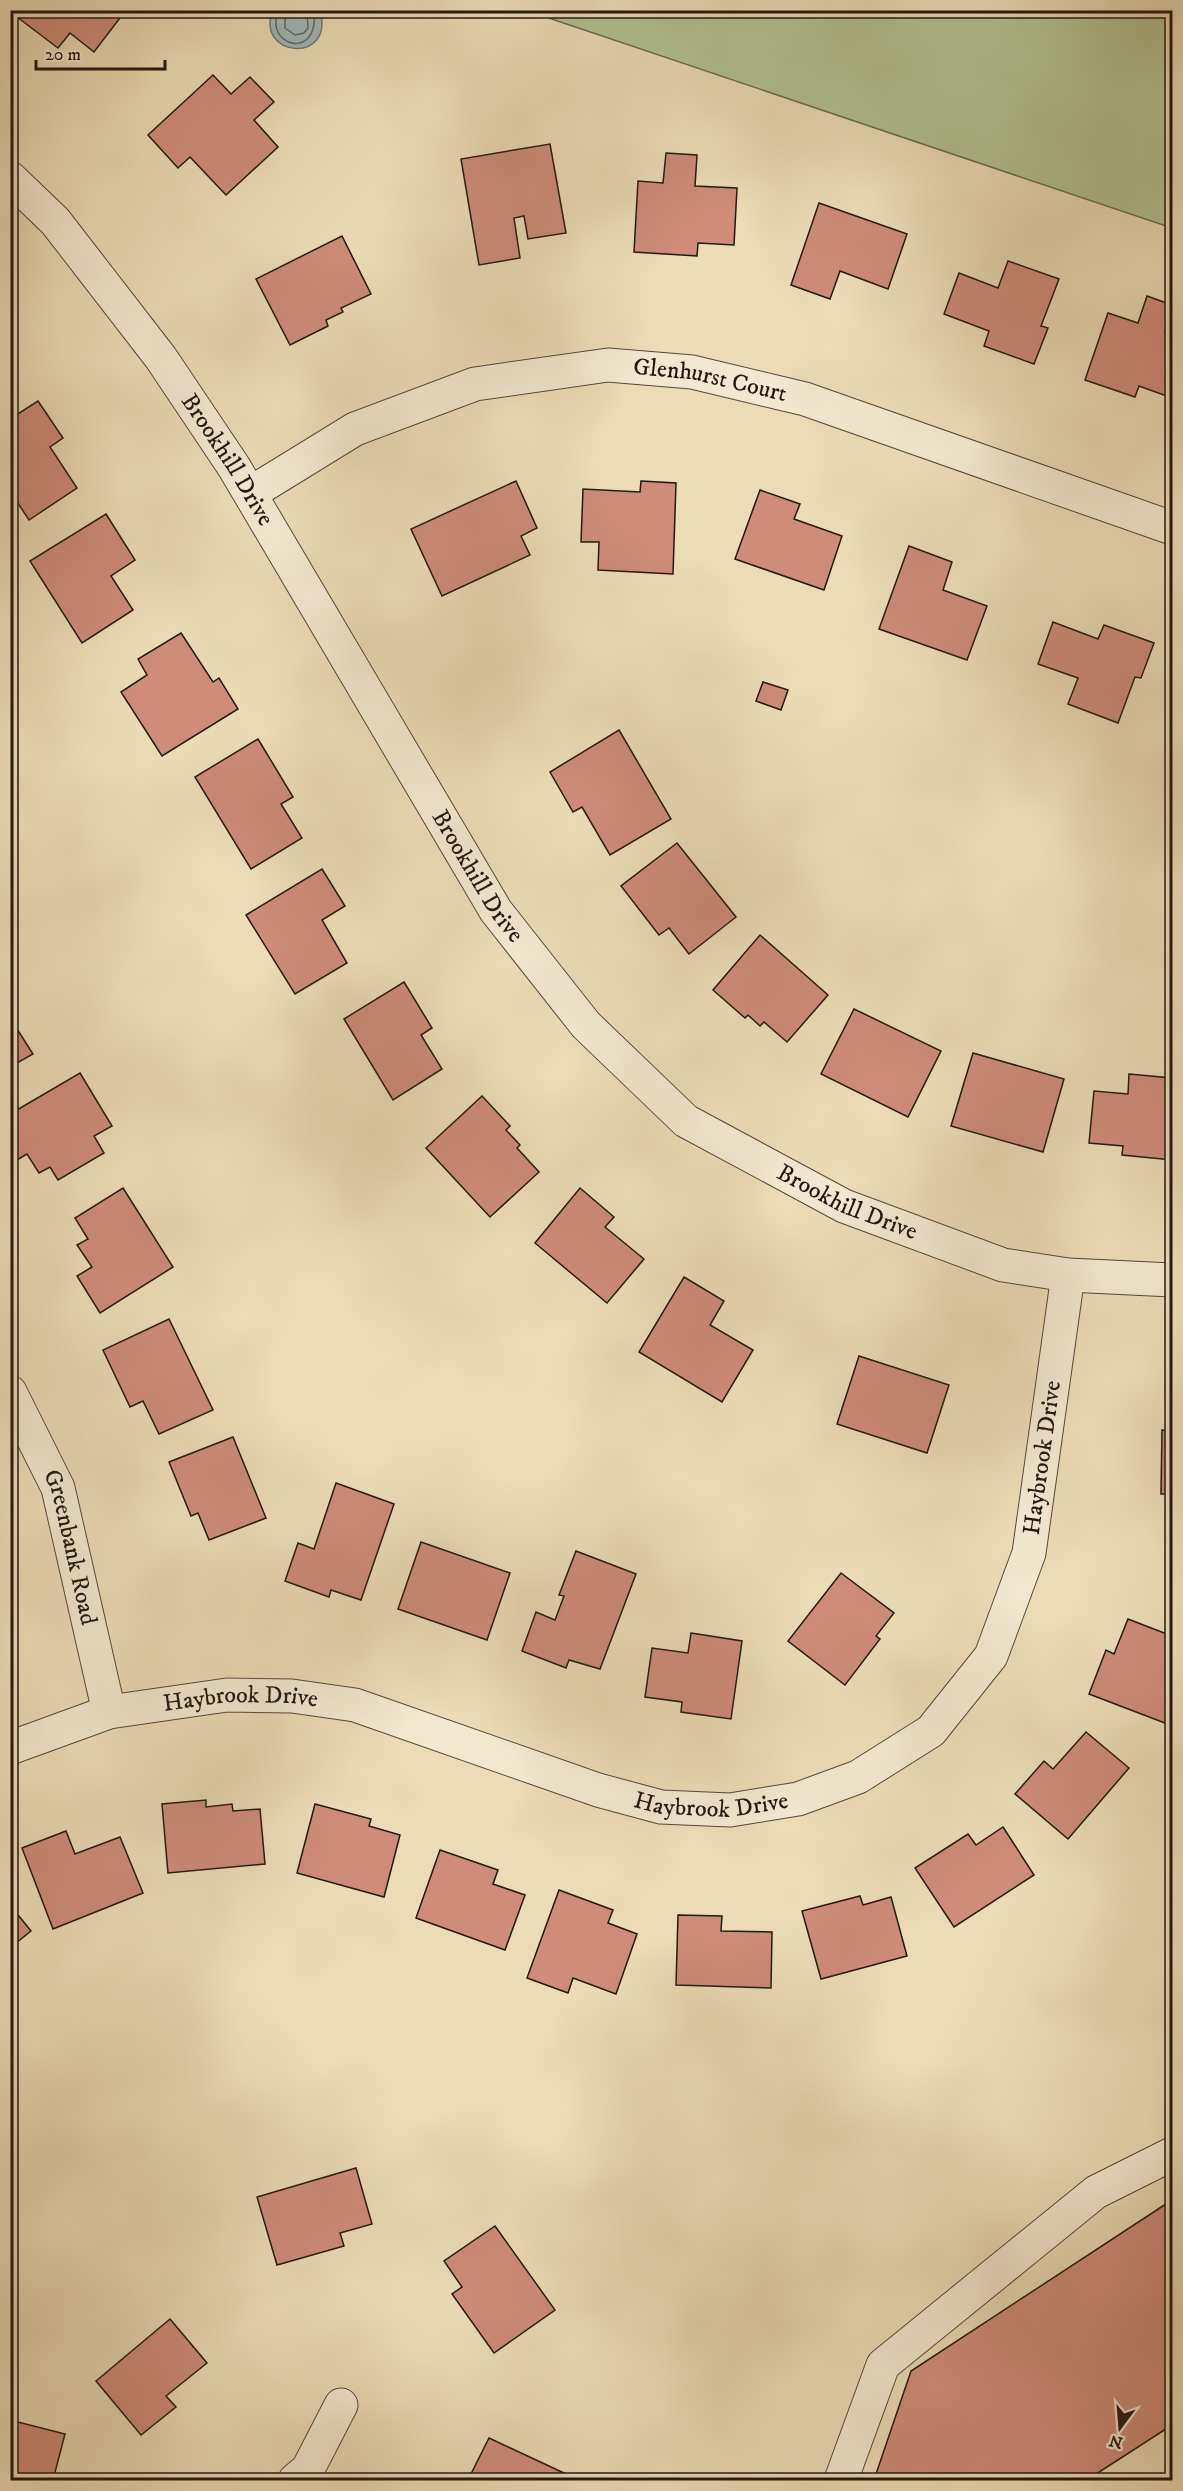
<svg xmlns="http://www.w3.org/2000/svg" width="1183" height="2491" font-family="'IM FELL DW Pica',serif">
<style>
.green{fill:#b2c292;stroke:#6a6d52;stroke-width:1.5}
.water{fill:#9fb8ba;stroke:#6d7876;stroke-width:1.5}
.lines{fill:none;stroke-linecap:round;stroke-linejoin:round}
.shore{stroke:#606866;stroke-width:1.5}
.building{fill:#ce8c79;stroke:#221811;stroke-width:1.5}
.minor-casing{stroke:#54493a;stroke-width:35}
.minor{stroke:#f2e8cf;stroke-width:33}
.labels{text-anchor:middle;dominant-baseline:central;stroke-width:4.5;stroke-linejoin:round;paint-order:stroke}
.street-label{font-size:24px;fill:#221811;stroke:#f2e8cf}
</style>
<rect width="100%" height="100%" fill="#ebdcb5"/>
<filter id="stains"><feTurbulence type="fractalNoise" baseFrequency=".00333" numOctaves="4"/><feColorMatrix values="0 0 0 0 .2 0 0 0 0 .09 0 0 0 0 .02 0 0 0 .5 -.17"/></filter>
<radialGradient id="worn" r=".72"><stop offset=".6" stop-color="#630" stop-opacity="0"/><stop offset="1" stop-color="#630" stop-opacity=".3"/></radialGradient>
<path class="green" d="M528,11H1172V228Z"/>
<path class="water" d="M273,10L320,11C335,65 254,57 273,10Z"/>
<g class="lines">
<g class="shore">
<path d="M278,10C277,15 275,21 276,25C278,48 319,56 314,10"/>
<path d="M285,10V28L295,35L304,33L308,28L307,10"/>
</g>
</g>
<g class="building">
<path d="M23,10H126L94,52L70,33L58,48L17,17Z"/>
<path d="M213,75L231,94L250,77L274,102L254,120L278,147L226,195L190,157L178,168L148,135Z"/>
<path d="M550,144L566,233L528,239L524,216L514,218L520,258L479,265L461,159Z"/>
<path d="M666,153L697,155L695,186L737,188L734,245L698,243L697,256L634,252L638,181L663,183Z"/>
<path d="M819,203L907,234L888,289L840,271L830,299L791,285Z"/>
<path d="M342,236L371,294L341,308L343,312L326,320L328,326L290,345L256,279Z"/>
<path d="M1008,261L1059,279L1041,326L1048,328L1034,364L984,346L989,331L944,314L959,273L998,288Z"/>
<path d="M1147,296L1172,305L1165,333L1172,336V398L1139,386L1135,397L1085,380L1108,313L1138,323Z"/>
<path d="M38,401L63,438L50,447L77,488L29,520L10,491V419Z"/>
<path d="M516,481L537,528L521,536L530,555L442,596L411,529Z"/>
<path d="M641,481L676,483L673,574L598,570L599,542H581L583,489L640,492Z"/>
<path d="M760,490L800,504L794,519L842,536L824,590L735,559Z"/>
<path d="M106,514L135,560L111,576L133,610L82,643L30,561Z"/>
<path d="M909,546L952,562L943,590L987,606L967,660L879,629Z"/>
<path d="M1053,622L1098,639L1104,625L1154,643L1141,678L1135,677L1118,723L1068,704L1078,678L1038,664Z"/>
<path d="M181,633L213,682L219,678L238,709L162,756L121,692L147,675L138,659Z"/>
<path d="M763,682L788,690L781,710L756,701Z"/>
<path d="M619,730L671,819L610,855L582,807L573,812L550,772Z"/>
<path d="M258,739L293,797L281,804L302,838L251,869L195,777Z"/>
<path d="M677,843L736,917L689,954L669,928L659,935L621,886Z"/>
<path d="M322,869L345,906L322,920L347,963L295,994L246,915Z"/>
<path d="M760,935L828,995L787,1042L764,1022L760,1026L748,1015L745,1018L713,990Z"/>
<path d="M404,982L432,1028L421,1035L442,1069L393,1100L344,1019Z"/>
<path d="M854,1009L941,1051L908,1117L821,1074Z"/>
<path d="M10,1018L33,1054L10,1067Z"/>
<path d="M973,1053L1064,1079L1043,1152L951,1126Z"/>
<path d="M80,1073L112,1126L94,1136L104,1153L58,1180L50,1167L39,1173L27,1154L10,1164V1114Z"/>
<path d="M1129,1074L1172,1078V1160L1122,1155L1123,1146L1089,1143L1094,1091L1128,1094Z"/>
<path d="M482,1096L510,1126L506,1130L520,1145L517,1148L539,1172L490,1217L426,1148Z"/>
<path d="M123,1188L173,1267L100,1313L77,1276L92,1267L77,1245L88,1239L75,1218Z"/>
<path d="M580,1188L614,1217L605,1227L644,1259L607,1303L535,1243Z"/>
<path d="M684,1277L724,1301L710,1325L753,1350L722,1402L639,1352Z"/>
<path d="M169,1319L213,1410L159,1434L143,1401L130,1407L103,1350Z"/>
<path d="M859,1356L949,1385L927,1453L837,1424Z"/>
<path d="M1162,1430L1172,1431V1494H1161Z"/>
<path d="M233,1437L266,1518L209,1540L198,1513L191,1516L169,1462Z"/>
<path d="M336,1483L394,1504L361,1600L331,1590L329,1597L285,1581L298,1543L314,1549Z"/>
<path d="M421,1542L510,1573L487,1640L398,1609Z"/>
<path d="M576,1551L636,1574L600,1669L569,1660L566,1668L522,1651L536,1612L555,1620L564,1596L559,1595Z"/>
<path d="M841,1573L894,1613L876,1636L880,1639L845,1685L788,1641Z"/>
<path d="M1128,1619L1172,1636V1717L1170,1725L1089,1694L1106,1650L1114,1654Z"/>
<path d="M691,1633L742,1641L731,1719L681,1712L682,1702L645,1697L652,1648L688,1653Z"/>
<path d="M1086,1732L1129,1768L1068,1839L1015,1794L1044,1761L1053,1769Z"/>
<path d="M206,1800V1807L232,1804L233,1811L260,1809L265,1864L168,1873L162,1804Z"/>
<path d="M315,1804L371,1819L369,1826L400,1835L384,1897L297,1873Z"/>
<path d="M1003,1827L1034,1875L954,1927L915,1868L968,1834L976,1845Z"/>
<path d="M66,1831L75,1854L120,1837L143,1893L53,1929L22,1848Z"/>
<path d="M440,1850L498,1870L493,1884L525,1895L505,1950L416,1918Z"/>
<path d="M559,1890L613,1910L608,1923L637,1934L616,1994L573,1978L568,1993L527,1978Z"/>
<path d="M860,1896L863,1905L891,1897L907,1956L821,1979L802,1911Z"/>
<path d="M10,1905L31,1931L10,1948Z"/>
<path d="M678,1915L722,1916L721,1931L772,1932L771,1988L676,1985Z"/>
<path d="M356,2168L372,2224L340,2233L344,2246L277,2265L257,2197Z"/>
<path d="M1172,2200V2425L1087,2480H874L911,2371Z"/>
<path d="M495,2226L555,2310L494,2353L452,2294L462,2287L444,2261Z"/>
<path d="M170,2319L207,2363L166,2396L176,2407L141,2435L96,2381Z"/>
<path d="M10,2420L65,2434L53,2480H10Z"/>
<path d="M489,2438L579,2480H479L470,2476Z"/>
</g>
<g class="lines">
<g class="minor-casing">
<g id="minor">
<path id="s1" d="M10,178L55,221L161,358L234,467L496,911L586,1025L686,1121L844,1206L1003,1265L1068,1275L1172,1280"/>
<path id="s2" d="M251,493L355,429L475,384L608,365L692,372L805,399L1172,528"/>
<path id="s3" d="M10,1392L58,1488L109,1712"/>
<path id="s4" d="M10,1748L109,1712L227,1695L292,1696L355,1705L598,1790L661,1807L730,1810L798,1799L858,1777L931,1731L991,1656L1029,1553L1068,1275"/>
<path d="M295,2480L308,2469L341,2405"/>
<path d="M841,2480L883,2365L1096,2192L1172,2154"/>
</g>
</g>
<use href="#minor" class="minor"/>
</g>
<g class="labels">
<g class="street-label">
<text stroke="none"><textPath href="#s2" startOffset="488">Glenhurst Court</textPath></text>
<text stroke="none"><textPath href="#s1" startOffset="357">Brookhill Drive</textPath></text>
<text stroke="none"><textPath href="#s1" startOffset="843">Brookhill Drive</textPath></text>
<text stroke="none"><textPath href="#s1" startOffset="1347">Brookhill Drive</textPath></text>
<text stroke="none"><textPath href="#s4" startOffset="1266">Haybrook Drive</textPath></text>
<text stroke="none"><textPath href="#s3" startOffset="168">Greenbank Road</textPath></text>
<text stroke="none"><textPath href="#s4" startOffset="238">Haybrook Drive</textPath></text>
<text stroke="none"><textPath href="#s4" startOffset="726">Haybrook Drive</textPath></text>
</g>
</g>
<rect width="1183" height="2491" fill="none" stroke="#ebdcb5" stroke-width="36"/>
<rect x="12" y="12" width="1159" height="2467" fill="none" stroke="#221811" stroke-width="3"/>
<rect x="18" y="18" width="1147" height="2455" fill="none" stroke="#221811" stroke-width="1.5"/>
<g transform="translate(1120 2428) rotate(196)" stroke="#f2e8cf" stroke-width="4.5" paint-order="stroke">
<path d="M0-4.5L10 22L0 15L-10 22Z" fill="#221811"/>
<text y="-9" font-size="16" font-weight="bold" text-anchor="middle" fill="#221811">N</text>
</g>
<path d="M36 60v9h129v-9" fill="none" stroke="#221811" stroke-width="3"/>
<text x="45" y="60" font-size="18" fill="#221811" stroke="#f2e8cf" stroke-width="4.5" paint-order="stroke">20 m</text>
<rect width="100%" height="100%" filter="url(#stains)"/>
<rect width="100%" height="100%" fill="url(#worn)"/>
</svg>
